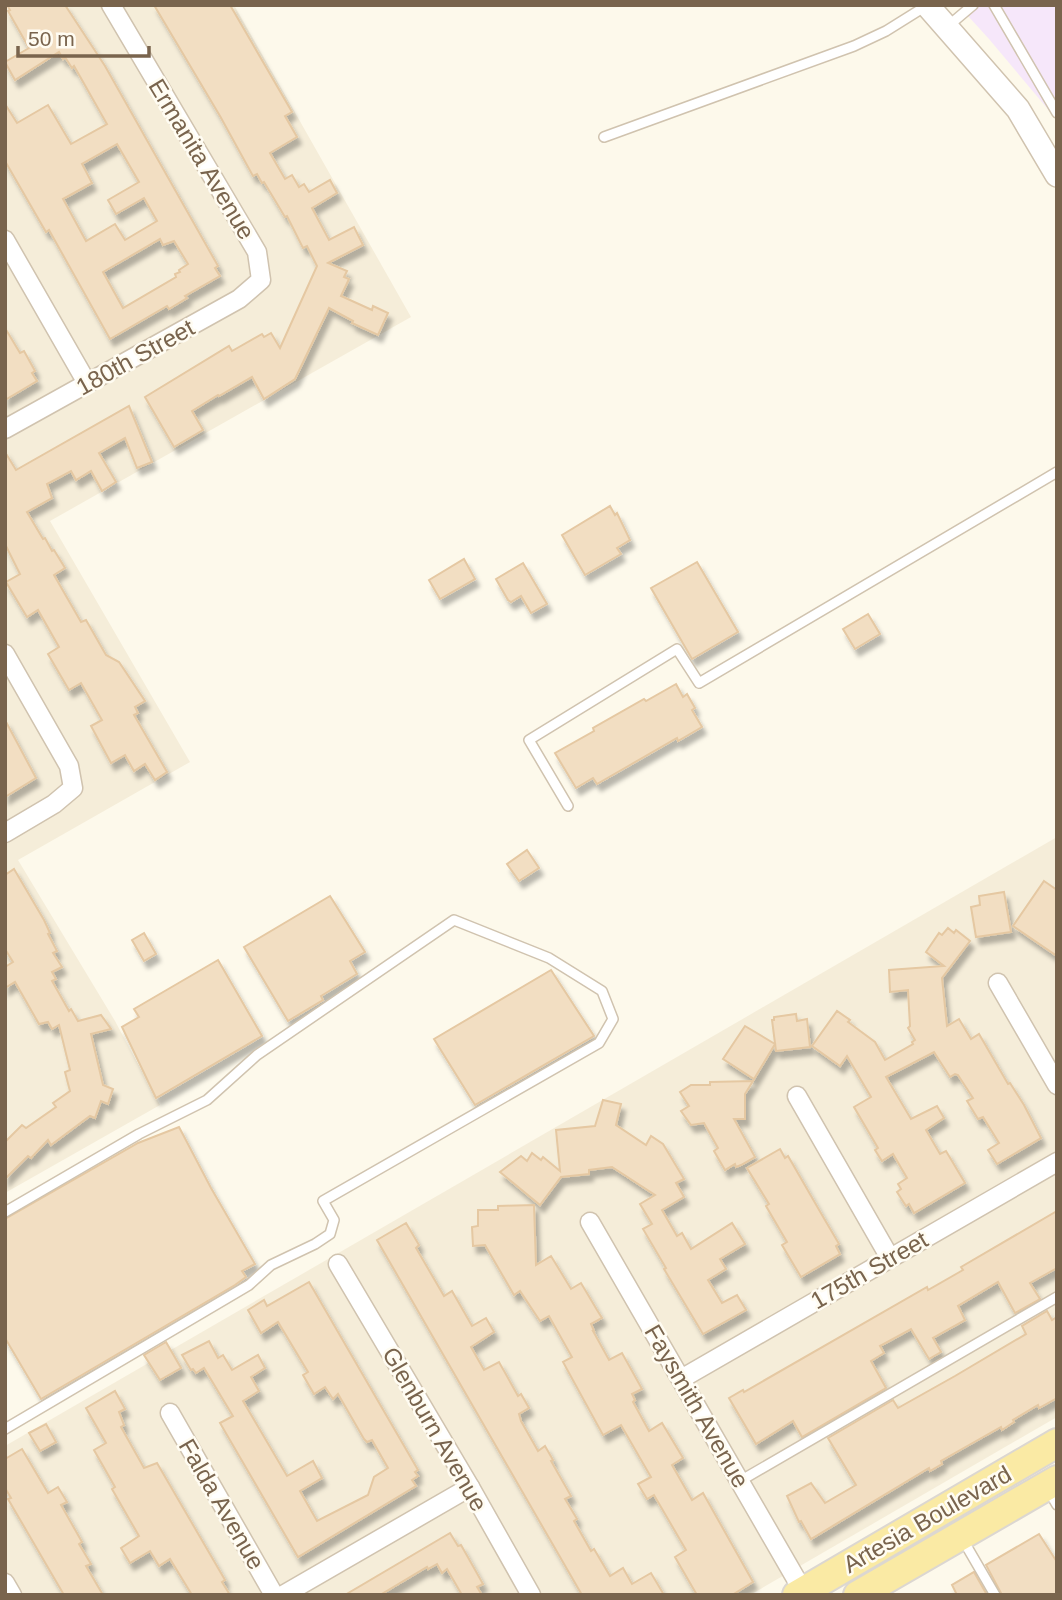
<svg xmlns="http://www.w3.org/2000/svg" width="1062" height="1600" font-family="Helvetica,sans-serif">
<style>
.residential{fill:#f5edd9}
.education{fill:#f6e7fa}
.building{fill:#f2dec2;stroke:#e5c8a2;stroke-width:2;fill-rule:evenodd;filter:url(#shadow)}
.lines{fill:none;stroke-linecap:round;stroke-linejoin:round}
.service-casing{stroke:#d0c3af;stroke-width:12}
.minor-casing{stroke:#d0c3af;stroke-width:21}
.tertiary-casing{stroke:#d0c3af;stroke-width:26}
.primary-casing{stroke:#dcd7d1;stroke-width:32}
.service{stroke:#fff;stroke-width:9}
.minor{stroke:#fff;stroke-width:18}
.tertiary{stroke:#fff;stroke-width:23}
.primary{stroke:#faeaa4;stroke-width:28}
.labels{text-anchor:middle;dominant-baseline:central;stroke-width:5;stroke-linejoin:round;paint-order:stroke}
.street-label{font-size:24px;fill:#79644d;stroke:#fffcf2}
</style>
<defs>
<filter id="shadow"><feDropShadow dx="4" dy="7" stdDeviation="2" flood-color="#0004"/></filter>
</defs>
<rect width="100%" height="100%" fill="#fdf9eb"/>
<g class="residential">
<path d="M5,5H234L411,317L50,521L190,762L18,860L115,1021L160,1105L5,1193Z"/>
<path d="M1057,837V1417L750,1595H5V1446Z"/>
</g>
<path class="education" d="M958,5H1057V120L989,39Z"/>
<g class="building">
<path d="M7,5H65L105,66L218,266L215,268L220,276L185,296L187,298L169,309L167,306L110,339L49,230L46,232L5,161V104L17,123L48,105L71,144L107,124L74,66L72,68L65,57L63,59L59,52L15,80L5,62L29,48L8,11L10,10ZM117,144L139,182L108,200L116,214L144,198L157,221L125,240L115,224L86,241L63,199L92,183L82,164ZM160,239L163,245L174,241L188,264L179,270L180,272L175,274L176,277L123,308L103,272Z"/>
<path d="M154,5H230L292,112L285,116L297,137L270,153L285,179L292,175L299,187L304,184L309,192L330,180L337,193L312,208L329,240L354,227L363,245L328,263L347,271L344,277L349,279L341,296L372,310L373,306L388,313L378,335L352,323L353,321L329,308L295,379L264,399L252,377L219,396L218,395L192,411L203,430L174,447L145,397L229,346L232,351L262,334L264,337L271,333L280,348L317,266L307,246L303,248L287,216L285,217L264,182L262,183L257,174L253,176L220,116Z"/>
<path d="M5,328L20,353L24,351L35,371L32,373L37,381L5,400Z"/>
<path d="M129,406L152,462L137,468L125,438L99,453L116,482L102,491L91,471L76,480L71,471L47,484L52,498L27,512L43,539L45,538L52,551L54,550L65,568L54,575L81,622L86,620L106,655L119,662L145,701L135,707L138,713L134,715L167,772L155,780L145,764L134,771L125,755L111,763L91,726L102,720L81,683L69,690L48,654L59,647L38,610L27,617L6,582L20,574L5,544V452L16,470Z"/>
<path d="M610,506L615,515L617,513L630,540L617,548L621,554L585,575L562,535Z"/>
<path d="M464,559L475,579L440,599L429,580Z"/>
<path d="M697,562L738,632L692,659L651,588Z"/>
<path d="M523,563L547,604L531,613L521,596L511,602L508,600L496,579Z"/>
<path d="M868,614L880,634L855,649L843,629Z"/>
<path d="M676,684L683,697L687,694L695,708L692,710L702,727L678,741L677,738L597,784L593,778L576,788L555,753L594,731L593,728L644,699L646,701Z"/>
<path d="M5,720L36,778L5,797Z"/>
<path d="M527,850L539,868L519,881L507,864Z"/>
<path d="M14,869L44,920L50,933L48,934L57,951L53,953L62,967L52,972L56,979L52,981L69,1011L71,1009L78,1021L101,1015L111,1029L91,1034L103,1085L113,1089L108,1104L101,1101L95,1118L90,1116L51,1145L48,1140L31,1158L28,1156L5,1179V1142L22,1125L26,1128L56,1107L53,1103L70,1091L65,1072L70,1070L59,1025L52,1029L48,1022L39,1024L15,982L5,988V967L13,962L5,949V875Z"/>
<path d="M1044,881L1057,890V956L1013,926Z"/>
<path d="M1004,892L1011,932L976,937L971,907L980,905L979,896Z"/>
<path d="M330,896L365,952L350,961L357,974L321,996L323,1000L288,1021L244,947Z"/>
<path d="M948,928L954,933L956,930L970,941L942,978L947,1026L959,1019L971,1039L979,1034L1008,1084L1010,1083L1024,1105L1041,1138L997,1164L988,1150L999,1143L983,1117L978,1119L967,1101L973,1098L958,1075L955,1074L950,1077L934,1052L886,1077L911,1119L937,1106L944,1118L926,1130L940,1154L946,1151L965,1183L914,1213L909,1204L906,1206L897,1192L901,1189L898,1184L907,1178L893,1154L882,1161L875,1150L878,1148L854,1107L871,1097L847,1056L840,1066L812,1046L837,1011L850,1020L848,1022L875,1042L885,1060L913,1044L912,1042L915,1040L908,1028L910,1026L908,990L890,992L889,970L944,966L926,952L939,933L942,935Z"/>
<path d="M144,933L156,954L144,961L132,940Z"/>
<path d="M218,960L262,1036L156,1098L122,1027L139,1017L134,1009Z"/>
<path d="M551,970L594,1036L475,1105L434,1039Z"/>
<path d="M796,1014L797,1021L807,1019L810,1047L776,1051L772,1020H774V1017Z"/>
<path d="M745,1026L775,1044L754,1079L723,1059Z"/>
<path d="M753,1081L745,1094V1119H734L755,1157L741,1165L736,1167L735,1164L725,1170L714,1151L718,1148L704,1123L691,1125L681,1111L689,1106L680,1092L691,1085H710V1082Z"/>
<path d="M603,1100L621,1104L616,1125L646,1145L651,1136L663,1144L684,1179L676,1183L684,1197L662,1210L677,1236L682,1233L691,1249L732,1223L745,1244L720,1259L726,1269L708,1280L722,1303L737,1295L746,1310L703,1334L664,1269L666,1268L643,1229L652,1224L640,1204L655,1195L612,1167L589,1170V1174L561,1177L540,1205L500,1172L521,1156L527,1161L532,1153L541,1160L543,1157L560,1171L556,1130L595,1126Z"/>
<path d="M179,1127L211,1188L255,1264L242,1271L246,1277L235,1285L41,1399L5,1338V1219L138,1143Z"/>
<path d="M780,1149L785,1158L788,1156L822,1215L839,1244L836,1246L840,1254L801,1277L782,1245L787,1242L766,1206L769,1204L747,1168Z"/>
<path d="M534,1205L536,1265L551,1256L571,1289L581,1283L597,1310L602,1318L591,1324L594,1331H593L609,1360L622,1353L642,1389L632,1394L635,1400L633,1402L649,1431L662,1423L683,1458L672,1465L692,1500L703,1493L753,1582L732,1595H697L675,1557L686,1550L654,1495L647,1499L638,1484L651,1477L621,1425L603,1435L563,1362L572,1357L549,1316L540,1321L520,1291L514,1295L485,1245L473,1246L472,1227L478,1226V1210H498V1206Z"/>
<path d="M1057,1211V1268L1030,1283L1040,1299L1015,1313L998,1282L958,1306L965,1320L933,1338L941,1352L929,1359L911,1329L880,1346L884,1353L871,1361L886,1388L802,1437L793,1421L756,1444L729,1398L743,1390L744,1392L927,1287L928,1290L963,1270L961,1267Z"/>
<path d="M406,1223L419,1245L416,1248L444,1296L452,1291L472,1326L486,1318L494,1332L471,1347L484,1370L499,1362L518,1396L521,1394L529,1408L519,1414L521,1421L538,1451L545,1446L553,1460L551,1461L571,1496L565,1499L577,1519L574,1521L591,1551L594,1549L610,1576L623,1568L632,1584L651,1573L664,1595H582L377,1240Z"/>
<path d="M309,1282L418,1470L415,1472L418,1476L412,1480L416,1486L298,1557L220,1423L233,1416L204,1368L196,1373L193,1369L191,1370L182,1355L209,1341L218,1358L223,1355L232,1370L258,1355L265,1368L251,1377L259,1391L243,1401L287,1476L313,1461L322,1478L300,1491L317,1521L368,1495L374,1477L388,1468L372,1440L367,1442L364,1439L338,1394L333,1399L325,1387L314,1394L303,1375L308,1372L278,1322L261,1333L248,1310L264,1300L267,1306Z"/>
<path d="M1047,1311L1052,1320L1057,1317V1398L1039,1408L1038,1405L1013,1420L1014,1422L1002,1430L1001,1427L969,1445L941,1461L942,1464L930,1471L929,1468L811,1539L801,1521L799,1522L787,1496L811,1483L825,1503L856,1485L828,1438L893,1400L898,1408L955,1376L1026,1334L1022,1326Z"/>
<path d="M166,1342L181,1368L160,1380L144,1355Z"/>
<path d="M115,1391L125,1409L119,1412L124,1425L121,1427L144,1468L157,1463L225,1580L222,1582L230,1595H192L170,1559L159,1566L150,1551L130,1563L121,1548L139,1536L112,1489L115,1487L94,1450L106,1443L86,1408Z"/>
<path d="M46,1424L56,1442L40,1451L29,1433Z"/>
<path d="M22,1449L48,1493L58,1487L67,1502L61,1505L82,1542L79,1544L91,1564L86,1566L103,1595H64L8,1499L11,1498L5,1488V1459Z"/>
<path d="M450,1533L458,1546L461,1545L483,1584L477,1587L482,1595H462L447,1569L442,1573L437,1564L428,1569L427,1567L380,1595H345Z"/>
<path d="M1039,1534L1057,1562V1595H1002L986,1565Z"/>
<path d="M974,1572L987,1595H957L952,1585Z"/>
</g>
<g class="lines">
<g class="service-casing">
<g id="service">
<path d="M994,5L1057,113"/>
<path d="M947,27L973,5"/>
<path d="M604,137L854,46L886,31L926,6"/>
<path d="M568,806L529,740L677,649L699,683L1057,472"/>
<path d="M5,1212L139,1134L207,1100L257,1055L454,920L549,958L602,991L613,1019L599,1043L323,1201L334,1220L330,1234L315,1244L271,1265L249,1285L5,1429"/>
<path d="M740,1481L1057,1297"/>
<path d="M1047,1488L1057,1505"/>
<path d="M963,1540L995,1595"/>
</g>
</g>
<g class="minor-casing">
<g id="minor">
<path d="M5,240L87,383"/>
<path d="M5,429L239,299L261,280L257,252L111,5"/>
<path d="M5,654L69,766L73,788L54,804L5,833"/>
<path d="M998,983L1057,1085"/>
<path d="M797,1096L890,1258"/>
<path d="M590,1222L803,1591"/>
<path d="M338,1264L470,1487L531,1595"/>
<path d="M681,1379L1057,1162"/>
<path d="M170,1413L274,1595"/>
<path d="M5,1583L12,1595"/>
<path d="M283,1595L470,1487"/>
</g>
</g>
<g class="tertiary-casing">
<path id="tertiary" d="M927,5L1018,109L1057,175"/>
</g>
<g class="primary-casing">
<g id="primary">
<path d="M797,1595L1057,1443"/>
<path d="M858,1595L1057,1480"/>
</g>
</g>
<use href="#service" class="service"/>
<use href="#minor" class="minor"/>
<use href="#tertiary" class="tertiary"/>
<use href="#primary" class="primary"/>
</g>
<g class="labels">
<g class="street-label">
<text transform="translate(202 159) rotate(59)">Ermanita Avenue</text>
<text transform="translate(135 357) rotate(-29)">180th Street</text>
<text transform="translate(869 1270) rotate(-30)">175th Street</text>
<text transform="translate(697 1406) rotate(60)">Faysmith Avenue</text>
<text transform="translate(435 1429) rotate(60)">Glenburn Avenue</text>
<text transform="translate(222 1504) rotate(60)">Falda Avenue</text>
<text transform="translate(927 1519) rotate(-30)">Artesia Boulevard</text>
</g>
</g>
<rect width="1062" height="1600" fill="none" stroke="#79644d" stroke-width="14"/>
<path d="M18 46v10h131v-10" fill="none" stroke="#79644d" stroke-width="3.5"/>
<text x="28" y="46" font-size="21" fill="#79644d" stroke="#fffcf2" stroke-width="5" paint-order="stroke">50 m</text>
</svg>
